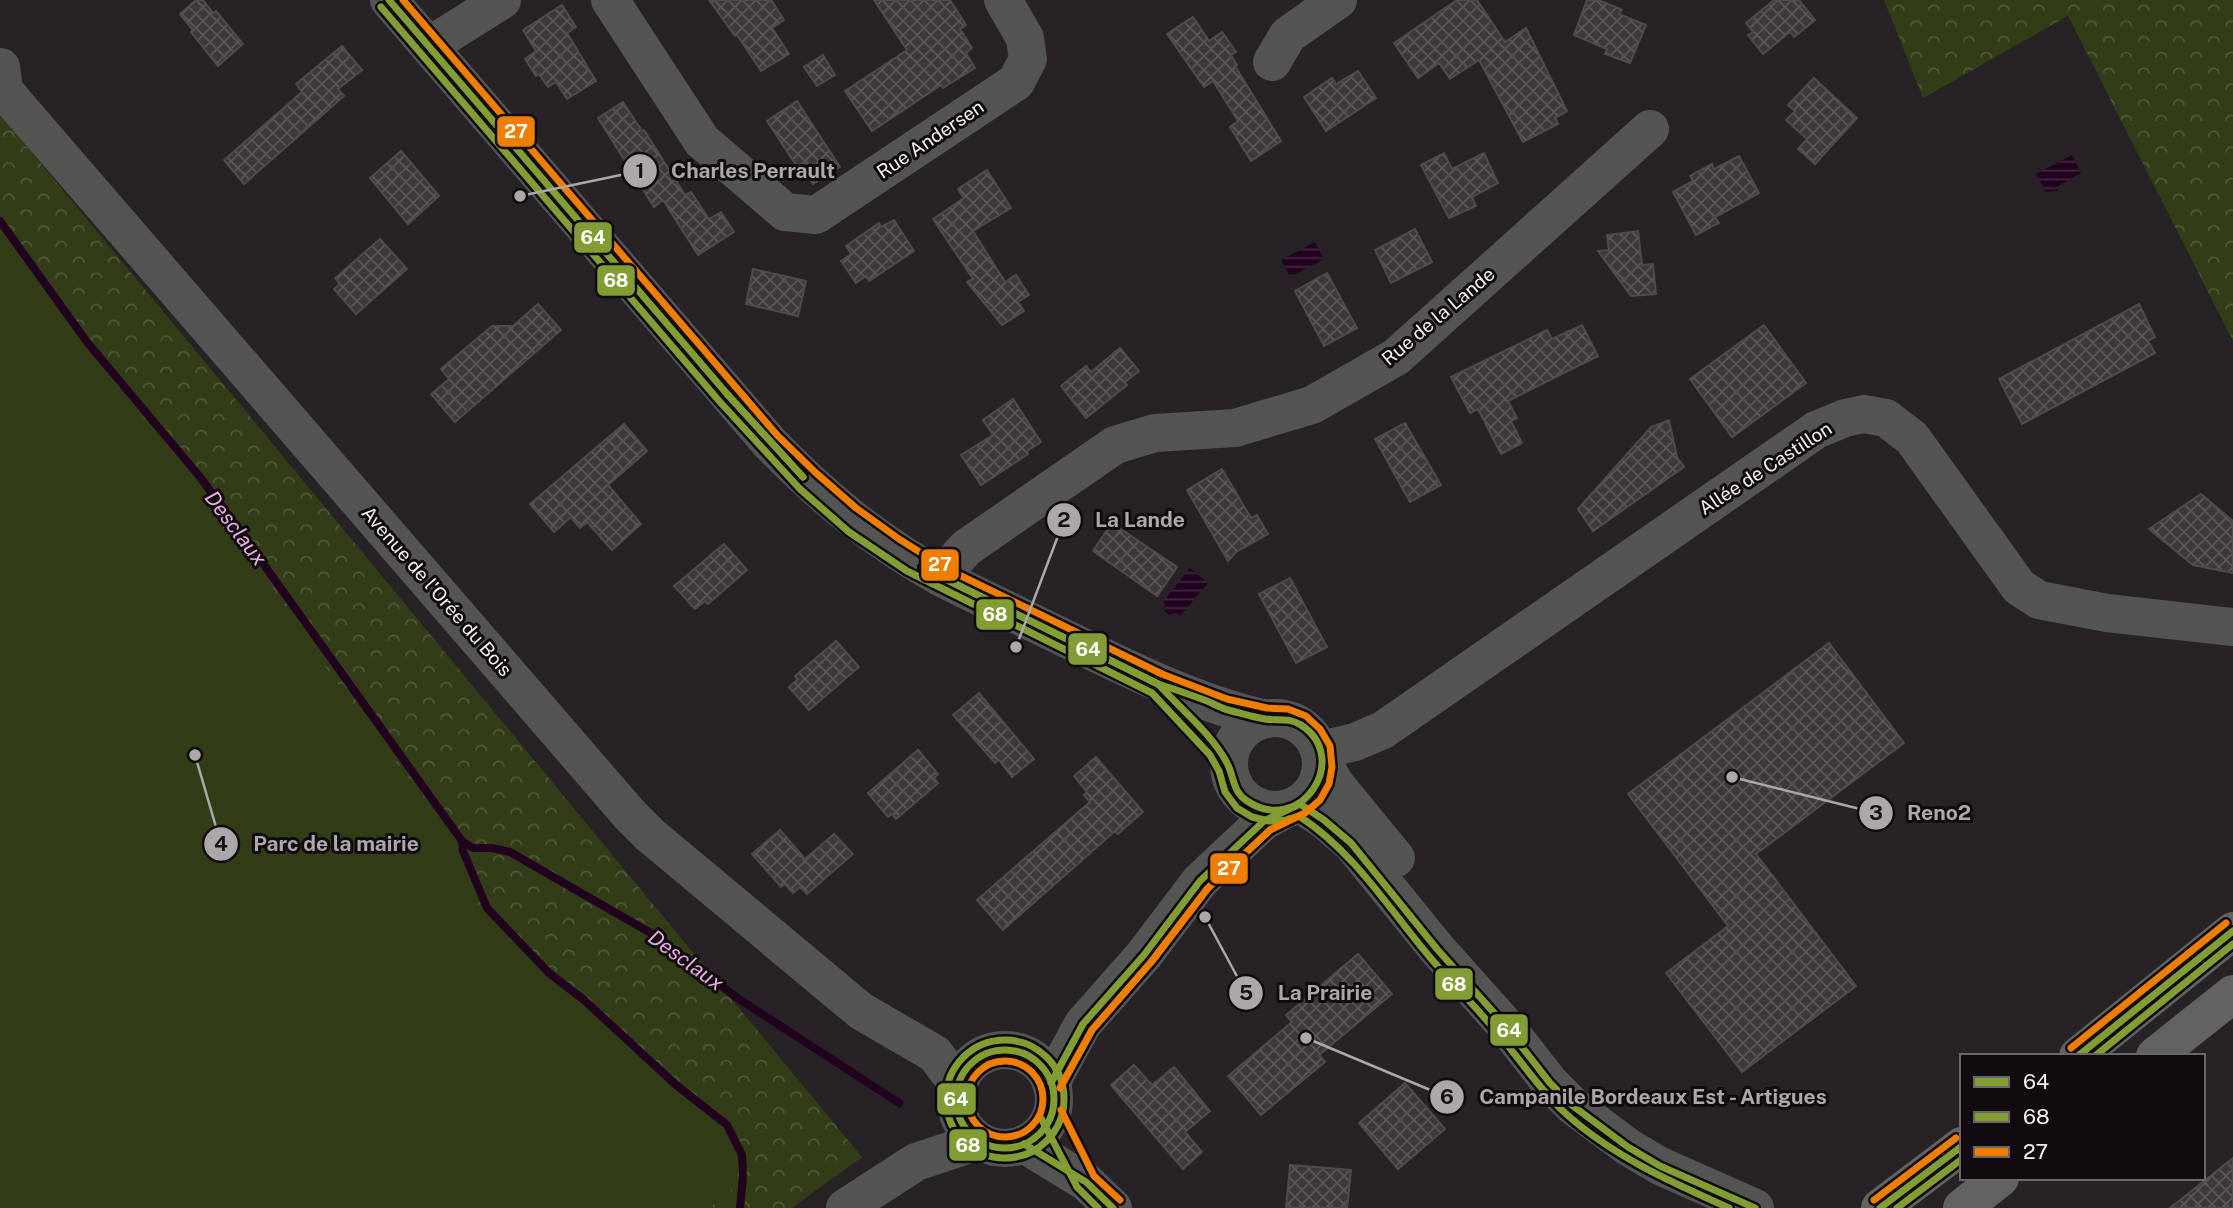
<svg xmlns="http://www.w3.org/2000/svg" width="2233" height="1208" font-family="'Public Sans',sans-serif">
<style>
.forest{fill:url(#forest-crowns)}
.park{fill:#323d17}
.water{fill:url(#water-rules)}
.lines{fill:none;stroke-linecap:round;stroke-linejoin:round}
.stream{stroke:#21031f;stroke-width:8}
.building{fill:url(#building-cross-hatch);stroke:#4e4a4e;stroke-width:2}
.minor{stroke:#545453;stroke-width:38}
.highway{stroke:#626260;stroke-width:38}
.bus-1-casing{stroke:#0f0b0e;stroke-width:12}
.bus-2-casing{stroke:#0f0b0e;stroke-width:12}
.bus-3-casing{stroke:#0f0b0e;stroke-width:12}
.bus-1{stroke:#819d33;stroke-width:7}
.bus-2{stroke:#819d33;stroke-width:7}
.bus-3{stroke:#ee7d00;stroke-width:7}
.labels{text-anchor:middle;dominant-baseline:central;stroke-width:6;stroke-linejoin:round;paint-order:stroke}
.street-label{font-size:19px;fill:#f5eff4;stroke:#0f0b0e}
.water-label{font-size:21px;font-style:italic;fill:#edaae4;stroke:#0f0b0e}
.leader{fill:none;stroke:#ada7ac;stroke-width:2.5}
.callout-dot{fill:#ada7ac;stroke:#0f0b0e;stroke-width:2.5}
.mark-label{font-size:21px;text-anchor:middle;font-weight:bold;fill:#111}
.callout-label{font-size:21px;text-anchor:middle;font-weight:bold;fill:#ada7ac;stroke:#0f0b0e;stroke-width:6;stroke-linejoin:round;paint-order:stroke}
.line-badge{stroke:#0f0b0e;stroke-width:2.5}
.badge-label{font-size:19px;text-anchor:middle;font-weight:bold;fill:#fff}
</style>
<defs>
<pattern id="forest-crowns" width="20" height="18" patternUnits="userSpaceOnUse" patternTransform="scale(1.75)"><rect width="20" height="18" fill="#323d17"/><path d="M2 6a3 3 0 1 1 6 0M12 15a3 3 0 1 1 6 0" fill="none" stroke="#505939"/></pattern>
<pattern id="water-rules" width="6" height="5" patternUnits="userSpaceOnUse" patternTransform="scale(1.75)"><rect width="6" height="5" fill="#21031f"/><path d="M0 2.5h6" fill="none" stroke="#422840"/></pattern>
<pattern id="building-cross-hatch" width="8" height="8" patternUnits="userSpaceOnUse" patternTransform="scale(1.75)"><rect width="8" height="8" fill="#3c383b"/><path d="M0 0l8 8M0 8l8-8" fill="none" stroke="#595558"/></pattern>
</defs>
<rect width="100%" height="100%" fill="#262226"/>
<g class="forest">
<path d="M1884,0H2233V341L2068,16L1923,98Z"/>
<path d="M0,114L862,1157L792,1208H191L0,953Z"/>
</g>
<path class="park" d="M0,235L49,290L79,338L230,525L324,665L457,844L470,892L482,911L525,953L548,981L587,1010L632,1054L722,1127L731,1149L738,1185L709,1208H0Z"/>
<g class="water">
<path d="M2072,155L2081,173L2056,187L2058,191L2046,192L2036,174Z"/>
<path d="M1315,242L1324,259L1290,277L1281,260Z"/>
<path d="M1190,568L1208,583L1180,616L1176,613L1169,615L1164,611L1165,604L1163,602Z"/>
</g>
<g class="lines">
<g class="stream">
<path d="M0,221L87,342L200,477L234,523L462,841L463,851L487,908L549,973L584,1000L675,1084L727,1125L742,1155L743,1177L740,1208"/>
<path d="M462,841L473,848H492L510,852L656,936L736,997L899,1103"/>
</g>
</g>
<g class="building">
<path d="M196,0H203L213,13L216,11L243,44L218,66L191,32L193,30L180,14Z"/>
<path d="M709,0H771L784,20L772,28L789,54L761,71L737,35L735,36Z"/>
<path d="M874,0H950L966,25L960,29L972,48L966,53L975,68L943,88L941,85L872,131L845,91L907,50Z"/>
<path d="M1457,0H1477L1505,42L1526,28L1567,111L1555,118L1558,124L1523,142L1479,60L1450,79L1439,63L1418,78L1394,43Z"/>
<path d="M1587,0H1599L1622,10L1619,14L1646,25L1630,63L1605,54L1607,49L1574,35Z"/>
<path d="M1774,0H1799L1815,20L1794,37L1790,32L1763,54L1748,35L1753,32L1746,23Z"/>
<path d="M562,5L576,27L567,33L596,81L567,99L556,82L548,87L539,74L536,76L525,59L536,51L523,30Z"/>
<path d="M1193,17L1209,41L1222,32L1236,52L1231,55L1237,65L1235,66L1281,141L1251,161L1230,127L1238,121L1213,81L1204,87L1167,34Z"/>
<path d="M342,46L362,70L338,89L344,96L244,184L224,160L302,92L296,84Z"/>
<path d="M823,55L835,75L817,86L804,67Z"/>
<path d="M1358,71L1376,98L1326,131L1304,97L1332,78L1336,84Z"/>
<path d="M1814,78L1857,118L1815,164L1798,149L1807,139L1786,120L1795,111L1788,105Z"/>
<path d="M797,101L840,167L813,184L805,172L802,174L767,121Z"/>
<path d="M623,102L642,131L644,130L685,195L691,192L709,219L721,212L734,232L698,255L663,200L654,207L598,118Z"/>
<path d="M401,151L439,196L408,224L370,178Z"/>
<path d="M1444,153L1452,169L1484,153L1498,183L1472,197L1476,206L1449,218L1421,165Z"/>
<path d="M1739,156L1759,193L1715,217L1719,223L1696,235L1673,192L1693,181L1690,176L1712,164L1714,169Z"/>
<path d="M987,170L1011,208L973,231L1005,282L1016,275L1029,295L1018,302L1024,311L1002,325L967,282L973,279L933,219L964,198L958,189Z"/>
<path d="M894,220L914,251L869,281L866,276L856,283L841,261L851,254L846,246L879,223L881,227Z"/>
<path d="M1415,229L1432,262L1391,283L1375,250Z"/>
<path d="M1638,231L1642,265L1653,264L1656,294L1631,296L1598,251L1609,250L1607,235Z"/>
<path d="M380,239L407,269L356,314L334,289L340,284L335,278Z"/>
<path d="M753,269L806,281L798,316L746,304Z"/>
<path d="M1327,273L1357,328L1324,346L1295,291Z"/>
<path d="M538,304L561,330L455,422L431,394L449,379L441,369L492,326H513Z"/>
<path d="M2139,304L2155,337L2148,341L2155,353L2022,424L1999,379Z"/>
<path d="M1582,325L1598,356L1508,401L1517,418L1511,421L1522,443L1501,454L1478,409L1470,413L1451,377L1547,330L1552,339Z"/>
<path d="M1764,325L1806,383L1732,437L1690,379Z"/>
<path d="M1120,348L1139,371L1125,382L1127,385L1086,418L1061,386L1086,366L1091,372Z"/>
<path d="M1013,399L1041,442L1027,451L1028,454L981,485L961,455L993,435L983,420Z"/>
<path d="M1669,420L1677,457L1684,467L1593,531L1578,509L1651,427Z"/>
<path d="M1405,423L1441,485L1410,502L1375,439Z"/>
<path d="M624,424L647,451L608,485L641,524L612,550L587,522L580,528L571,517L554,532L530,504Z"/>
<path d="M1222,469L1251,518L1257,515L1268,534L1236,552L1228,561L1187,490Z"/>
<path d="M2201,494L2233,521V573L2193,565L2149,529Z"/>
<path d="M1112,523L1177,567L1157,596L1093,551Z"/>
<path d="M724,544L747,570L708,604L705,601L695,609L674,586Z"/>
<path d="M1290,578L1327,647L1296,663L1259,594Z"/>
<path d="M836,641L859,667L809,710L789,687L798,679L795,676Z"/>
<path d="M1829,643L1904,743L1756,854L1856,986L1742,1072L1666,973L1728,926L1628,794Z"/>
<path d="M979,693L1034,759L1012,777L999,760L995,763L953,715Z"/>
<path d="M918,750L938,774L934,778L938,783L896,819L892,814L888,817L868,793Z"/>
<path d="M1096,757L1143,812L1118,834L1115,831L1003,930L977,900L1090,802L1084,795L1087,792L1074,776Z"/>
<path d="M780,830L805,859L834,834L853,854L807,894L800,887L793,893L785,884L781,887L752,854Z"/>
<path d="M1358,954L1392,994L1319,1055L1325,1062L1261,1115L1228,1076L1292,1022L1286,1015Z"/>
<path d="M1134,1065L1152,1085L1174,1067L1210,1111L1185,1132L1202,1152L1183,1169L1111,1085Z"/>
<path d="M1405,1083L1445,1129L1398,1169L1359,1123Z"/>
<path d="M2233,1158V1208H2170Z"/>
<path d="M1290,1165L1351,1170L1347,1208H1286Z"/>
</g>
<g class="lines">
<g class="minor">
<path d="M389,0L769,442C822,497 874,540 940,577C990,602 1040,626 1091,651C1147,678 1204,705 1266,719"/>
<path d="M610,0L702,141L785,212L816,215L1016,82L1028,59L1025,38L1003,0"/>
<path d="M429,46L502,0"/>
<path d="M1272,62L1288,35L1338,0"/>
<path d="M1,67L4,90L19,108L630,815L650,835L861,1011L935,1054L958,1085"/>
<path d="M940,577L966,548L1115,445L1155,433L1235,428L1312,405L1396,357L1650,129"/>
<circle cx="1275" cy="764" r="46"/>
<path d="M1320,750L1355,742L1383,730L1816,430L1845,418L1864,414L1886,418L1912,438L2019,587L2039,600L2107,613L2233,627"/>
<path d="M1321,760L1336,785L1396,858"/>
<path d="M1300,804L1324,820L1351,843L1437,949L1504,1024L1550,1083L1573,1106L1628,1147L1660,1166L1755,1208"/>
<circle cx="1005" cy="1099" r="49"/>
<path d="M1051,1083L1083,1024L1144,955L1200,881L1264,821L1284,810"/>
<path d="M1024,1144L1086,1182L1113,1208"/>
<path d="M845,1208L916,1162L979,1141"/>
</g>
<g class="highway">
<path d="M2078,1056L2233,931"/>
<path d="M2155,1056L2233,994"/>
<path d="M1880,1208L1962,1146"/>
<path d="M1962,1208L2000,1178"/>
</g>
<g class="bus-1-casing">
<g id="bus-1">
<path d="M389,0L728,395"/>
<path d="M728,395L803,477"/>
<path d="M728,395L803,477"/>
<path d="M923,568L1158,684"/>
<path d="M923,568L1158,684"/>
<path d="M1158,684C1171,688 1185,693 1199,698C1209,701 1218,707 1228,710C1240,713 1252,717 1265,719C1277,721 1289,717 1301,725C1352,758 1301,837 1247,801C1233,792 1234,778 1228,765C1214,736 1180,708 1158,684Z"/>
<path d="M1300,804L1324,820L1351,843L1437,949L1504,1024L1550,1083L1573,1106L1628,1147L1660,1166L1755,1208"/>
<circle cx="1005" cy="1099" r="49"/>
<path d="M2078,1056L2233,931"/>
<path d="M1051,1083L1083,1024L1144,955L1200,881L1264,821L1300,804"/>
<path d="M1024,1144L1086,1182L1113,1208"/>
<path d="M1880,1208L1962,1146"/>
</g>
</g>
<g class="bus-2-casing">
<g id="bus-2">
<path d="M381,7L720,402L800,489L849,532L907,571L1152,693L1210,755L1219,771L1225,792L1237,808L1252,817L1269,821L1286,820L1299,816C1354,852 1387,906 1428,955C1450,981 1474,1005 1496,1031C1519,1058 1538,1088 1564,1112C1612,1156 1671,1182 1729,1208"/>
<circle cx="1005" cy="1099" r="59"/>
<path d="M2095,1056L2233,944"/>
<path d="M1060,1088L1092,1030L1152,961L1208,888L1270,830L1289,819"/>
<path d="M1041,1118L1077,1187L1098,1208"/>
<path d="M1897,1208L1962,1159"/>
</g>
</g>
<g class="bus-3-casing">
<g id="bus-3">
<path d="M403,0L777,435L816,473L856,508L899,539L945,568L1162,674L1227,699L1267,708L1288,709L1306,716L1320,729L1330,746L1332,767L1329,784L1320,800L1305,813L1270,830L1208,888L1152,961L1092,1030L1060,1088"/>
<path d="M2071,1048L2226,923"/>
<circle cx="1005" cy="1099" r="38"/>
<path d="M1061,1110L1094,1176L1120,1200"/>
<path d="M1874,1200L1956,1138"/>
</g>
</g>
<use href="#bus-1" class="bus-1"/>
<use href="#bus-2" class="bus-2"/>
<use href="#bus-3" class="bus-3"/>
</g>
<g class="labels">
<g class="street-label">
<text transform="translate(930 139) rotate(-34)">Rue Andersen</text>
<text transform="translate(1438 316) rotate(-40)">Rue de la Lande</text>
<text transform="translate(1765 468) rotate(-33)">Allée de Castillon</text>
<text transform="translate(437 591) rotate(49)">Avenue de l'Orée du Bois</text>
</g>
<g class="water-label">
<text transform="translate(236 528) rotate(53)">Desclaux</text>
<text transform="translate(686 960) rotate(36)">Desclaux</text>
</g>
</g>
<path class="leader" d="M520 196L640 171M1016 647L1064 520M1732 777L1876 813M195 755L221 844M1205 917L1246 993M1306 1038L1447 1097"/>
<g class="callout-dot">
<circle cx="520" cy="196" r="7"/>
<circle cx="1016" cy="647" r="7"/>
<circle cx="1732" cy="777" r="7"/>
<circle cx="195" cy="755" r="7"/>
<circle cx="1205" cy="917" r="7"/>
<circle cx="1306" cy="1038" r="7"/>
<circle cx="640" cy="171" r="18"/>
<circle cx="1064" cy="520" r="18"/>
<circle cx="1876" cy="813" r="18"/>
<circle cx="221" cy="844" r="18"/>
<circle cx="1246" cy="993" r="18"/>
<circle cx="1447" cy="1097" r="18"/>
</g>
<g class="mark-label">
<text x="640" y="178">1</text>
<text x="1064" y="527">2</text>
<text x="1876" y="820">3</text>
<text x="221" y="851">4</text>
<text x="1246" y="1000">5</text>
<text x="1447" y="1104">6</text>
</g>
<g class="callout-label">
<text x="753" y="178">Charles Perrault</text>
<text x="1140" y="527">La Lande</text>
<text x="1939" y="820">Reno2</text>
<text x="336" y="851">Parc de la mairie</text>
<text x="1325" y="1000">La Prairie</text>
<text x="1653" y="1104">Campanile Bordeaux Est - Artigues</text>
</g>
<g class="line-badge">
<rect x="496" y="115" width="40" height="33" rx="7" fill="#ee7d00"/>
<rect x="573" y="221" width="40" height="33" rx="7" fill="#819d33"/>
<rect x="596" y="264" width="40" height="33" rx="7" fill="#819d33"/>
<rect x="920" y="548" width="40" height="34" rx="7" fill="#ee7d00"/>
<rect x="975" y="598" width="40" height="33" rx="7" fill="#819d33"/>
<rect x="1067" y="632" width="41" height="34" rx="7" fill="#819d33"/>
<rect x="1209" y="852" width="40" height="33" rx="7" fill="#ee7d00"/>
<rect x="1434" y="967" width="40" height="34" rx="7" fill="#819d33"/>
<rect x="1489" y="1013" width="40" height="34" rx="7" fill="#819d33"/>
<rect x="936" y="1082" width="41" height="34" rx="7" fill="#819d33"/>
<rect x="948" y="1128" width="40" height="34" rx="7" fill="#819d33"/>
</g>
<g class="badge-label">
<text x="516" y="138">27</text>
<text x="593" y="244">64</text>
<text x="616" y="287">68</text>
<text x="940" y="571">27</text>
<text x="995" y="621">68</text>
<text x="1088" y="656">64</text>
<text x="1229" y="875">27</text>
<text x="1454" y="991">68</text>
<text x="1509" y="1037">64</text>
<text x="956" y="1106">64</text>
<text x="968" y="1152">68</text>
</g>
<rect x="1960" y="1054" width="245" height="126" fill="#0f0b0e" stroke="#6b666a" stroke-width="2"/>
<rect x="1974" y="1077" width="35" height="10" fill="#819d33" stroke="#6b666a" stroke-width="2"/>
<text x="2023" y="1089" font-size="21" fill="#f5eff4">64</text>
<rect x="1974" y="1112" width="35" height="10" fill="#819d33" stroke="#6b666a" stroke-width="2"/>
<text x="2023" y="1124" font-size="21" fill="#f5eff4">68</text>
<rect x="1974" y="1147" width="35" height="10" fill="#ee7d00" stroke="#6b666a" stroke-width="2"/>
<text x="2023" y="1159" font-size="21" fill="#f5eff4">27</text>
</svg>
